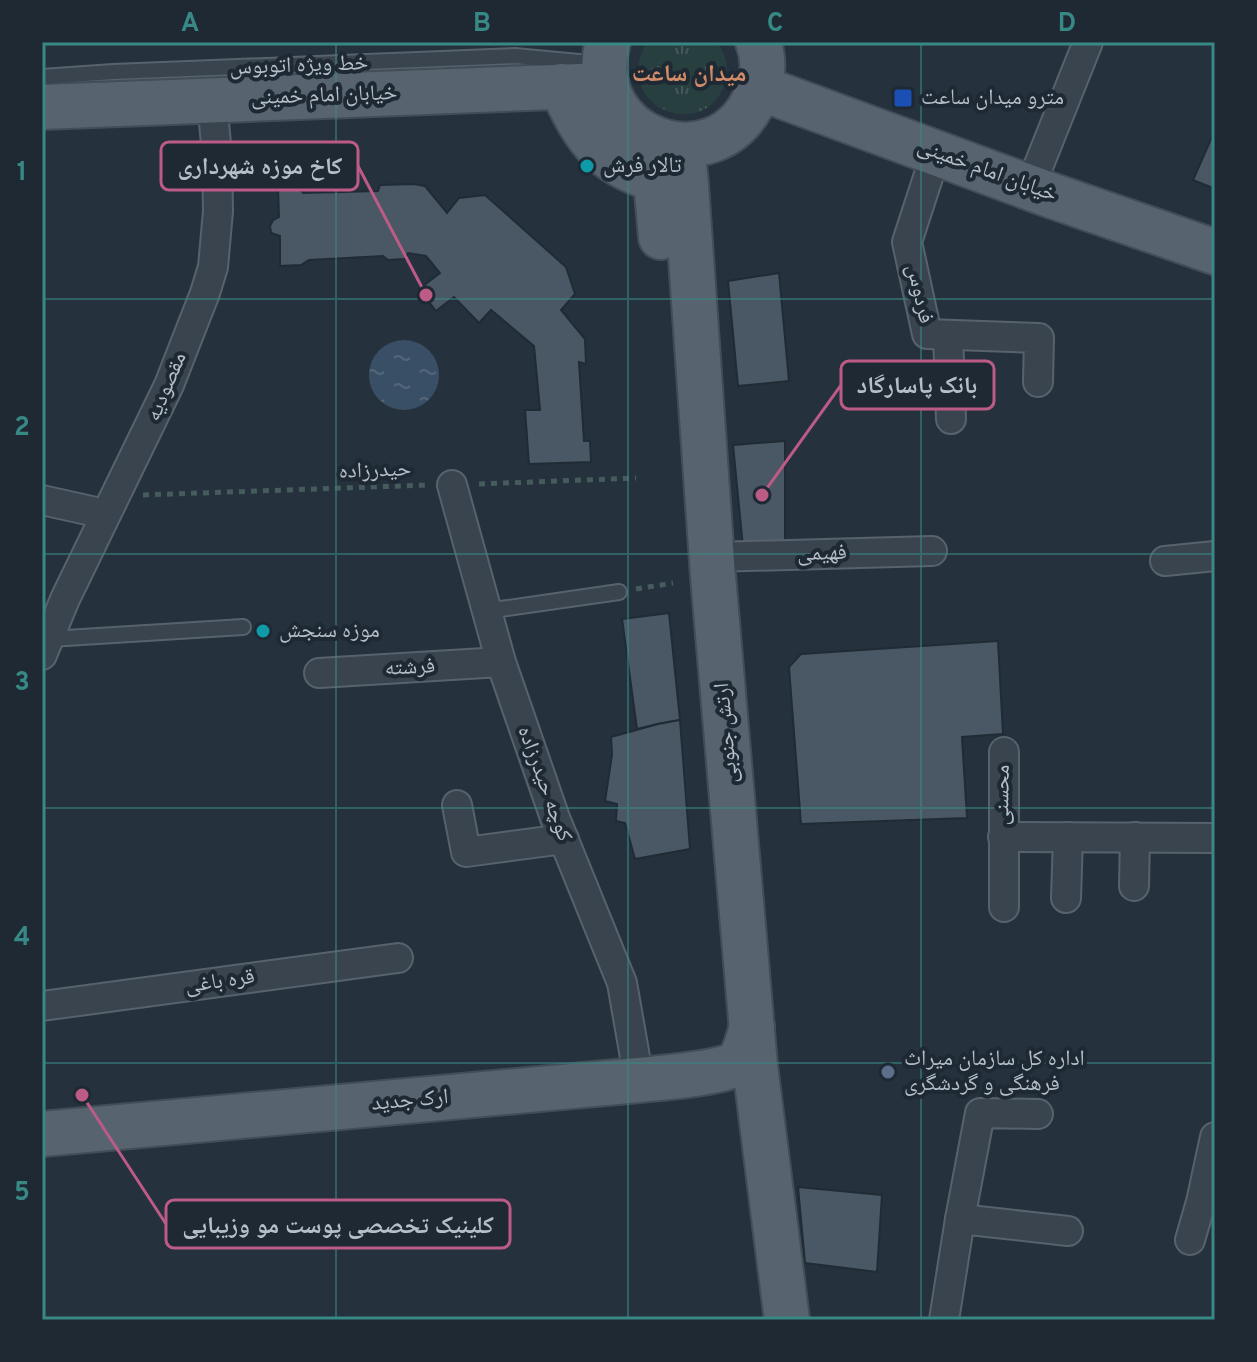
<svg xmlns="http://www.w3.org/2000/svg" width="1257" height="1362" font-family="Overpass,'Noto Naskh Arabic',sans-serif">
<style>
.grass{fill:url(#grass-tufts)}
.water{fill:url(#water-ripples)}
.building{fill:#495864;stroke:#202b35;stroke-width:2}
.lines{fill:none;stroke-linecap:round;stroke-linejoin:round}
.service-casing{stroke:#57626c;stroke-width:18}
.minor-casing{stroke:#57626c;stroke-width:32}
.primary-casing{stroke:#424d57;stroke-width:48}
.path{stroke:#455b5c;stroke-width:5;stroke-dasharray:6 6;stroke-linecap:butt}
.service{stroke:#39444e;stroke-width:14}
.minor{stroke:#39444e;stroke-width:28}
.primary{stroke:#57636e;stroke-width:44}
.grid{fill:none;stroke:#388885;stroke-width:2;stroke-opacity:0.55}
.transit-dot{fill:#1a4fb4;stroke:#1e2934;stroke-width:3}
.culture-dot{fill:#0f9aa8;stroke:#1e2934;stroke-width:3}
.service-dot{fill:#5c6f8a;stroke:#1e2934;stroke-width:3}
.labels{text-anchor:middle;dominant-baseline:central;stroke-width:8;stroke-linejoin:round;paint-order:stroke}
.street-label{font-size:22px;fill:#b5bfc9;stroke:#1e2934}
.poi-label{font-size:22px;fill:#b5bfc9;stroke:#1e2934;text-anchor:start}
.neighbourhood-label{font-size:24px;font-weight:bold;fill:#d38c67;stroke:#1e2934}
.leader{fill:none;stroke:#bd5b87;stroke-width:3}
.callout-dot{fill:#bd5b87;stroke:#1e2934;stroke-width:3}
.callout{fill:#1e2934;stroke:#bd5b87;stroke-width:3}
.callout-label{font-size:24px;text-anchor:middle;font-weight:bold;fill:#b5bfc9}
.neatline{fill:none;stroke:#388885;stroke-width:3}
.grid-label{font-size:26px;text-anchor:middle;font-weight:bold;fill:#388885}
</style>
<defs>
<pattern id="grass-tufts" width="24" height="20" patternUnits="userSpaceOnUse" patternTransform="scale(2)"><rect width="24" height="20" fill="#273f3f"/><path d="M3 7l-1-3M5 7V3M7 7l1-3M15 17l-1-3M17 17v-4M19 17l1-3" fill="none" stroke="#445959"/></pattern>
<pattern id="water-ripples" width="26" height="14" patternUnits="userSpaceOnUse" patternTransform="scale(2)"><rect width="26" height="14" fill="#394f65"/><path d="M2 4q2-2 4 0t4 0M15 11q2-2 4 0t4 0" fill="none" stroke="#53677a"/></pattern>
</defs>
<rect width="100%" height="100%" fill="#25323e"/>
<path class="grass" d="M647,42H717C726,54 730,69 725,83C705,145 609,106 647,42Z"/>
<circle class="water" cx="404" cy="375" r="35"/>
<g class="building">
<path d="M1215,130V189L1193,180Z"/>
<path d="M414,184L425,186L447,213L459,198L485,195L566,267L575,294L561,310L585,339L586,364L579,362L584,441H590L591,462L529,464L525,410H540L534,346L491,310L479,323L454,297L436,311L419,289L440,273L426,256L408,253L405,259L388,260L383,256L309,260L301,265L280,266V236L271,233L270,226L273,220L279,217L278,188L299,187L303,193L378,191L380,185Z"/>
<path d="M779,273L789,381L738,386L728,281Z"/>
<path d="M785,441V545L743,547L733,445Z"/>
<path d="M669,613L680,720L658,724L637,729L622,619Z"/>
<path d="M998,641L1003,734L962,737L967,818L801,824L789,667L801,654Z"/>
<path d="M680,720L690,849L635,859L625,823L616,821L617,804L605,801L612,755L611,737L658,724Z"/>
<path d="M798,1187L882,1195L877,1272L805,1263Z"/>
</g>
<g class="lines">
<g class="service-casing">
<g id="service">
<path d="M42,77L113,72L515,56L600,64"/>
<path d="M487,611L619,592"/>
<path d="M50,639L243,627"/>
</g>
</g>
<g class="minor-casing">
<g id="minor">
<path d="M936,153L907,242L927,334L1039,338L1038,382"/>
<path d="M1030,187L1088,42"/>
<path d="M948,335L951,419"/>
<path d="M452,485L501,662L555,818L622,983L639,1080"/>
<path d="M42,500L105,514"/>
<path d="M712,557L932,551"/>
<path d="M1165,561L1215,556"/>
<path d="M42,655L65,599L169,385L205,293L213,267L218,211L217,155L212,101"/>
<path d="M319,673L501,662"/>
<path d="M1004,752V907"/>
<path d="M457,805L466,852L564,839"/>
<path d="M1003,837L1215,838"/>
<path d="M1134,886L1135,837"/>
<path d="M1066,898L1068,837"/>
<path d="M42,1006L398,958"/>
<path d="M960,1219L1068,1231"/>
<path d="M1190,1240L1201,1202L1215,1137"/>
<path d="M944,1320L960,1219L980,1113L1038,1114"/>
</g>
</g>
<g class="primary-casing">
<g id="primary">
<path d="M608,42C581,138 716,188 756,96C763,80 765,59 758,42"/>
<path d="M561,86C572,109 583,133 601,150C616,165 637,173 656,180L661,237"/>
<path d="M760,88L1047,194L1215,252"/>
<path d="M42,107L607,85"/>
<path d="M682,145L686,185L713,576L755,1066L787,1320"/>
<path d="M42,1134L639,1080C658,1078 727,1073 738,1062C746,1052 748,1039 752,1027"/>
</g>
</g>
<g class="path">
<path d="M479,484L636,478"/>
<path d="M143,495L429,485"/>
<path d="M636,589L673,583"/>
</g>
<use href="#service" class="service"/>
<use href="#minor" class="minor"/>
<use href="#primary" class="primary"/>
</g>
<path class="grid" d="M336,42V1320M628,42V1320M921,42V1320M42,299H1215M42,554H1215M42,808H1215M42,1063H1215"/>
<rect class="transit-dot" x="893" y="88" width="20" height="20" rx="4"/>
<g class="culture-dot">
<circle cx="587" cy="166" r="8"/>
<circle cx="263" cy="631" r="8"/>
</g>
<circle class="service-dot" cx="888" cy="1072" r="8"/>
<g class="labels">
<g class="street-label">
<text transform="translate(299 66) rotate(-2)">خط ویژه اتوبوس</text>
<text transform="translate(324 96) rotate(-2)">خیابان امام خمینی</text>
<text transform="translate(987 171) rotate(20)">خیابان امام خمینی</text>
<text transform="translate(919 294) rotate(77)">فردوس</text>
<text transform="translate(167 387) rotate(-67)">مقصودیه</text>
<text transform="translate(375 471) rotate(-2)">حیدرزاده</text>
<text transform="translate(822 554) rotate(-2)">فهیمی</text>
<text transform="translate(410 668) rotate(-3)">فرشته</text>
<text transform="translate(727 733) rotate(-95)">ارتش جنوبی</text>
<text transform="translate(544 784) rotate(70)">کوچه حیدرزاده</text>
<text transform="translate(1003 795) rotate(-89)">محسنی</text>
<text transform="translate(220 982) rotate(-8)">قره باغی</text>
<text transform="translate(410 1101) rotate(-5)">ارک جدید</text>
</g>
<g class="poi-label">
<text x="921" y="98">مترو میدان ساعت</text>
<text x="603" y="166">تالار فرش</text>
<text x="279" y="631">موزه سنجش</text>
<text x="904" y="1059">اداره کل سازمان میراث<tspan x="904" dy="25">فرهنگی و گردشگری</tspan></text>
</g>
<g class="neighbourhood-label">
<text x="689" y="75">میدان ساعت</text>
</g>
</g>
<path class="leader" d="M426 295L358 166M762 495L841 385M82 1095L166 1224"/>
<g class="callout-dot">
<circle cx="426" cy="295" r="8"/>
<circle cx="762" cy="495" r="8"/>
<circle cx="82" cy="1095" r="8"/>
</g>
<g class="callout">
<rect x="161" y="142" width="197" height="48" rx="8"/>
<rect x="841" y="361" width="153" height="48" rx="8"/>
<rect x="166" y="1200" width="344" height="48" rx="8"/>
</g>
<g class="callout-label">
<text x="260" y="174">کاخ موزه شهرداری</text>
<text x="917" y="393">بانک پاسارگاد</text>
<text x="338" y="1233">کلینیک تخصصی پوست مو وزیبایی</text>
</g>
<rect width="1257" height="1362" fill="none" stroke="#1e2934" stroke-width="88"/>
<rect x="44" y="44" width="1169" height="1274" class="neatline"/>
<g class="grid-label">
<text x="190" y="31">A</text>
<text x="482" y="31">B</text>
<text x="775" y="31">C</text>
<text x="1067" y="31">D</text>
<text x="22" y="180">1</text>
<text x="22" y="435">2</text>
<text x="22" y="690">3</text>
<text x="22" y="945">4</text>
<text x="22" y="1200">5</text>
</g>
</svg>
